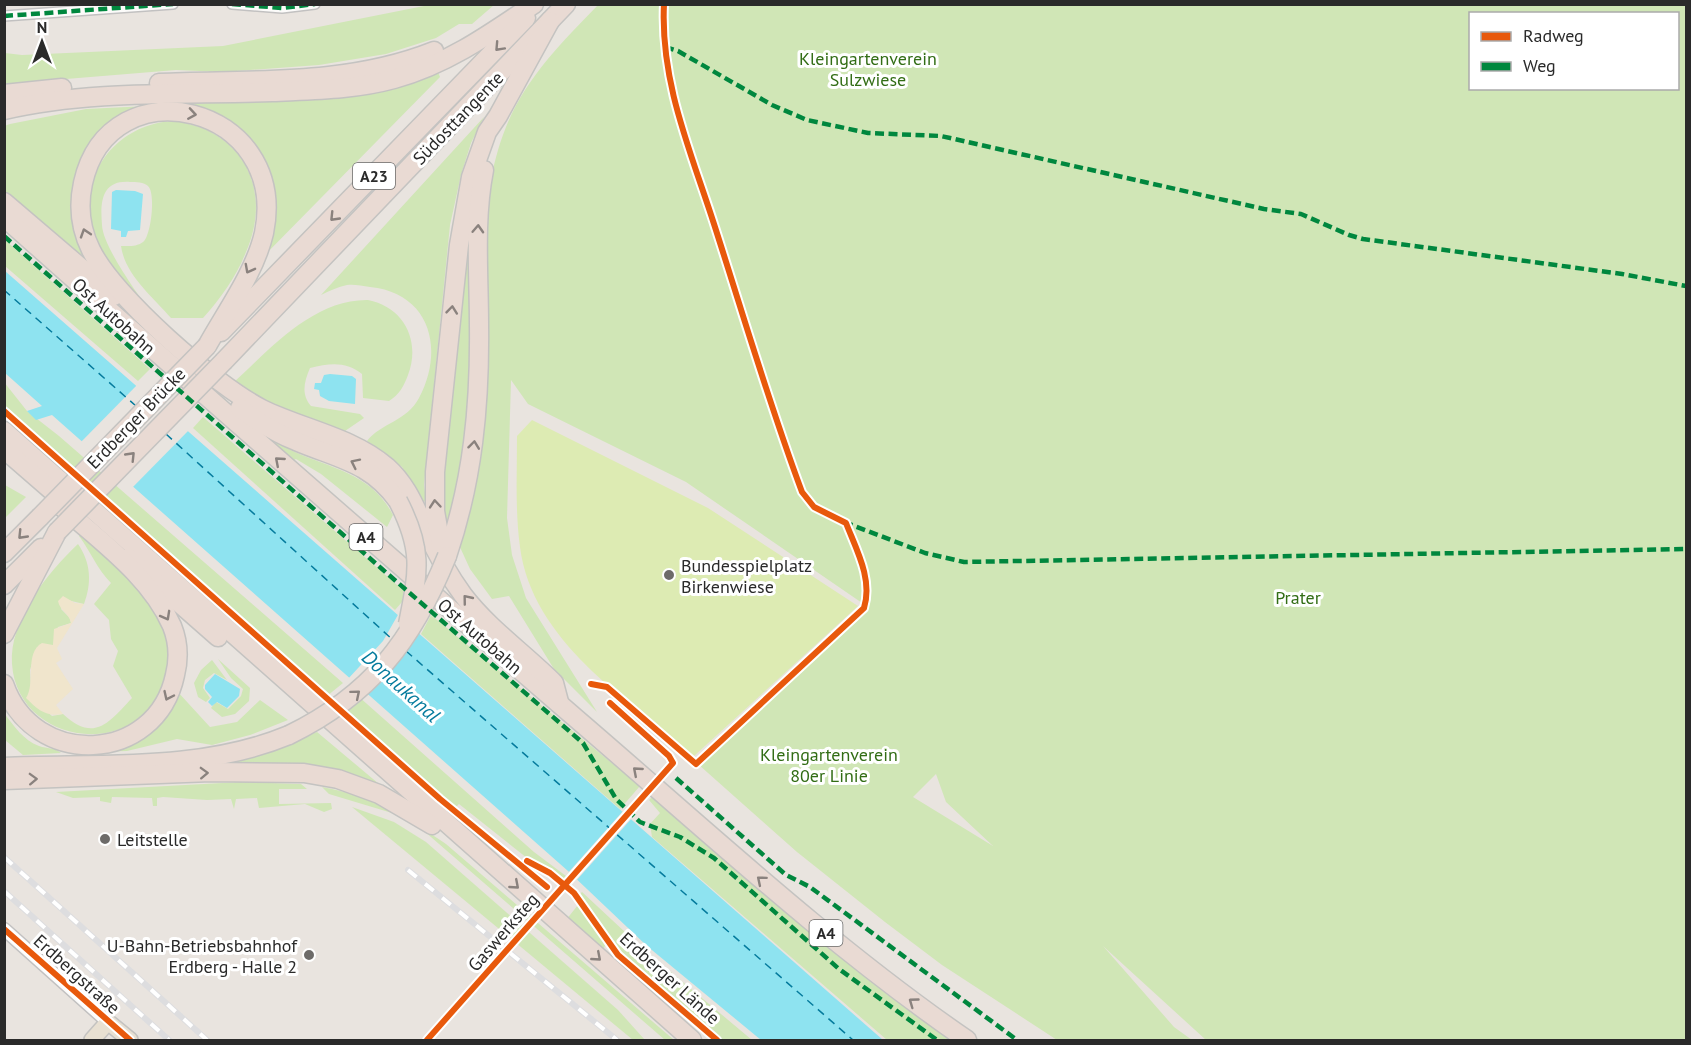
<svg xmlns="http://www.w3.org/2000/svg" width="1691" height="1045" font-family="'PT Sans',sans-serif">
<style>
.green{fill:#d0e6b6;fill-rule:evenodd}
.sand{fill:#f0e5cc}
.pitch{fill:#ddebb3}
.water{fill:#8ee3f0}
.pier{fill:#e9e4df}
.lines{fill:none;stroke-linecap:round;stroke-linejoin:round}
.ferry{stroke:#057b9d;stroke-width:1.5;stroke-dasharray:8 6;stroke-linecap:butt}
.minor-casing{stroke:#c2c1c1;stroke-width:12}
.tertiary-casing{stroke:#c2c1c1;stroke-width:15}
.primary-casing{stroke:#c4c3c1;stroke-width:18}
.motorway-casing{stroke:#c4c3c1;stroke-width:21}
.minor{stroke:#fcfbfa;stroke-width:9}
.tertiary{stroke:#fcfbfa;stroke-width:12}
.primary{stroke:#e8e0d2;stroke-width:15}
.motorway{stroke:#e9dad3;stroke-width:18}
.rail-casing{stroke:#dddddf;stroke-width:6}
.rail{stroke:#fff;stroke-width:4;stroke-dasharray:11;stroke-linecap:butt}
.motorway-bridge-casing{stroke:#c4c3c1;stroke-width:21;stroke-linecap:butt}
.motorway-bridge{stroke:#e9dad3;stroke-width:18}
.quiet{stroke:#00873e;stroke-width:4.5;stroke-dasharray:9 4.5;stroke-linecap:butt}
.cycleway-casing{stroke:#fff;stroke-width:10}
.cycleway{stroke:#e8590c;stroke-width:6}
.oneway{stroke:#8a827e}
.poi-dot{fill:#6d6b69;stroke:#fff;stroke-width:2}
.labels{text-anchor:middle;dominant-baseline:central;stroke-width:6;stroke-linejoin:round;paint-order:stroke}
.shield{fill:#fff;stroke:#6a6a6a;stroke-width:1.5}
.shield-label{font-size:16px;font-weight:bold;fill:#2a2a2a}
.park-label{font-size:18px;fill:#326d15;stroke:#fff}
.street-label{font-size:18px;fill:#2a2a2a;stroke:#fff}
.poi-label{font-size:18px;fill:#2a2a2a;stroke:#fff;text-anchor:start}
.water-label{font-size:20px;font-style:italic;fill:#057b9d;stroke:#fff}
</style>
<rect width="100%" height="100%" fill="#e9e4df"/>
<g class="green">
<path d="M434,4L494,5L472,24H459L436,38L386,54L319,65L223,72L176,70L5,84V53L22,55L223,46Z"/>
<path d="M598,5H1686V1040H1206L1103,946L1174,1027L1192,1040H1057L942,965L885,922L797,852L699,765L845,632L865,605L686,482L528,404L511,380L507,518L512,555L526,598L597,712L554,669L509,596L492,599L470,569L459,545C472,501 482,457 485,411C490,318 470,217 506,127C525,79 562,42 598,5ZM1470,14H1678V88H1470ZM936,774L946,802L993,846L913,797Z"/>
<path d="M438,72L440,77L260,260L268,235L251,144L154,108L81,172L99,272L5,194L4,126L10,124L86,109L353,96L377,92Z"/>
<path d="M484,117L471,143L461,175L450,225L424,485L426,501L423,502L402,467L367,441C381,423 407,421 419,398C445,349 430,293 370,287C362,286 354,284 347,285C338,287 329,291 321,295Z"/>
<path d="M172,121C241,128 274,188 246,252C236,277 221,298 203,318H171C153,297 125,275 121,246C129,246 136,247 143,242C151,236 156,193 148,186C144,182 136,182 130,182C102,180 100,201 102,225C103,248 140,296 153,317C133,292 109,268 96,239C73,182 112,125 172,121Z"/>
<path d="M469,226V395L460,469L445,536L439,501Z"/>
<path d="M5,240L150,369L138,381L5,266Z"/>
<path d="M368,300C404,307 421,341 408,375C404,386 399,395 389,401L363,398L362,374C346,361 330,363 310,368C304,382 301,394 311,406L360,414L364,418L345,431L271,406L232,384C269,350 313,299 368,300Z"/>
<path d="M4,382L27,411L59,436L343,683L327,696L5,406Z"/>
<path d="M203,417L404,591L402,602L395,610L193,428Z"/>
<path d="M248,422C263,432 278,444 295,452C333,469 372,474 393,515L387,527L321,474L296,459L292,461Z"/>
<path d="M5,485L26,497L5,518Z"/>
<path d="M82,532C110,560 144,589 161,625C172,648 170,668 160,690C130,761 17,742 12,664C9,620 48,572 78,544C91,563 92,583 84,604L67,600L61,609L70,618L71,623L58,627L53,645L37,647L30,670L31,689L28,695L52,716L63,714C95,744 110,721 132,698L113,666L118,651L111,639L109,620L94,604L111,583C97,569 91,552 79,536Z"/>
<path d="M431,615L640,786L620,809L421,634Z"/>
<path d="M218,659L250,688L249,701L235,714L222,717L211,708L216,702L228,709L241,696L243,689L231,678Z"/>
<path d="M212,660L227,680L214,673L205,680L203,688L210,698L206,702L198,697L194,683L201,670Z"/>
<path d="M177,691L210,727L237,722L260,700L288,720L250,735L212,745L177,739L127,751L97,752Z"/>
<path d="M358,696L534,852L566,876L562,880L527,858L459,804L455,808L348,711Z"/>
<path d="M4,713C14,726 23,740 39,746C48,749 53,747 61,753L23,755L5,740Z"/>
<path d="M317,732L379,784L232,764L231,761L277,748Z"/>
<path d="M241,782L301,784L307,789H279V804L331,803L332,809L324,812L305,804L259,808L257,798L236,799L234,809L231,799L207,800L163,797L157,798V806H153L152,798L112,797L111,803L100,801V797L73,798L56,792Z"/>
<path d="M322,787C370,795 407,817 446,844L674,1040H665L424,831L392,813L329,794Z"/>
<path d="M652,797L808,930L952,1040H887L652,837L650,824L660,813L649,800Z"/>
<path d="M352,807L394,822L426,842L618,1010L645,1040H633Z"/>
<path d="M582,892L641,947L752,1040H721L616,949L580,894Z"/>
<path d="M578,905L605,945L603,952L566,920Z"/>
</g>
<path class="sand" d="M63,596L75,603L84,604L57,648L62,659L56,663L73,689L56,705L63,714C46,717 38,710 26,698C36,684 24,653 42,643L53,645L54,629L71,623C69,613 60,611 58,601Z"/>
<path class="pitch" d="M532,420L708,508L858,606L694,756C628,700 532,641 520,547C515,510 517,473 517,436Z"/>
<g class="water">
<path d="M116,190L135,191L143,194L140,230L128,231L126,237H121V231L111,229L112,192Z"/>
<path d="M5,271L883,1040H761L647,946L568,871L52,415L36,420L27,411L42,406L5,373Z"/>
<path d="M330,374L352,376L356,379L355,404L329,401L320,396L319,390L314,389L315,383H321L324,375Z"/>
<path d="M215,674L240,689L239,696L227,708L217,702L212,706L208,702L212,697L205,689V685Z"/>
</g>
<g class="pier">
<path d="M138,384L190,429L131,489L80,443Z"/>
<path d="M399,613L418,629L363,694L347,680L383,641Z"/>
<path d="M624,810L633,817L575,882L567,874Z"/>
</g>
<g class="lines">
<g class="ferry">
<path d="M4,290L136,406"/>
<path d="M166,434L393,640"/>
<path d="M406,651L853,1040"/>
</g>
<g class="minor-casing">
<g id="minor">
<path d="M232,4L282,8L315,4"/>
<path d="M4,16L173,4"/>
</g>
</g>
<g class="tertiary-casing">
<path id="tertiary" d="M4,929L108,1022"/>
</g>
<g class="primary-casing">
<path id="primary" d="M92,1040L108,1022L130,1040"/>
</g>
<g class="motorway-casing">
<g id="motorway">
<path d="M159,83C251,79 346,86 434,51"/>
<path d="M4,94L62,88"/>
<path d="M4,110C89,90 185,95 272,92C313,90 354,90 394,79C446,65 490,34 534,4"/>
<path d="M4,202L114,296"/>
<path d="M4,217C195,387 386,554 579,721C706,830 829,945 967,1040"/>
<path d="M221,332L526,18"/>
<path d="M207,346C227,310 255,272 264,233C290,105 110,62 83,183C78,206 80,228 91,250C114,297 215,385 262,409C303,429 352,437 387,467C407,485 415,507 426,530C436,552 449,576 463,595C488,628 525,654 554,683L559,702"/>
<path d="M224,361L566,4"/>
<path d="M240,408C257,421 276,433 296,441C338,459 370,462 398,501"/>
<path d="M4,431L692,1040"/>
<path d="M4,449L65,502"/>
<path d="M442,551L435,511V472L459,245L471,177L487,132L498,116L550,21"/>
<path d="M4,553L40,517"/>
<path d="M447,556C473,480 480,405 479,325C479,273 474,221 484,170"/>
<path d="M128,558L218,637"/>
<path d="M4,585L41,548"/>
<path d="M4,634L57,532"/>
<path d="M4,684C33,769 156,765 175,675C179,659 178,641 172,626C150,576 100,541 61,506"/>
<path d="M4,767C99,763 200,772 289,735"/>
<path d="M4,780L211,772L304,773L338,779L379,794L432,825"/>
</g>
</g>
<use href="#minor" class="minor"/>
<use href="#tertiary" class="tertiary"/>
<use href="#primary" class="primary"/>
<use href="#motorway" class="motorway"/>
<g class="rail-casing">
<g id="rail">
<path d="M4,857L207,1040"/>
<path d="M408,870L617,1040"/>
<path d="M4,891L169,1040"/>
</g>
</g>
<use href="#rail" class="rail"/>
<g class="motorway-bridge-casing">
<g id="motorway-bridge">
<path d="M398,501C424,551 418,573 408,624"/>
<path d="M40,517L207,346"/>
<path d="M57,532L224,361"/>
<path d="M289,735C371,695 413,640 447,556"/>
</g>
</g>
<use href="#motorway-bridge" class="motorway-bridge"/>
<g class="quiet">
<path d="M232,4L282,8L315,4"/>
<path d="M4,16L173,4"/>
<path d="M665,47L678,51L772,105L807,120L868,133L941,136L1264,209L1301,214L1349,235L1363,239L1622,274L1686,286"/>
<path d="M4,236L382,569L583,743L616,799L640,822L680,837L714,858L839,969L937,1040"/>
<path d="M844,522L925,553L964,562L1686,549"/>
<path d="M676,778L786,875L810,887L1017,1040"/>
</g>
<g class="cycleway-casing">
<g id="cycleway">
<path d="M4,411L440,799L547,887"/>
<path d="M591,684L607,687L696,764L864,608C873,579 856,549 846,523L814,507L802,492C769,404 743,314 714,224C691,152 660,82 664,4"/>
<path d="M527,861L550,873L574,893L618,955L717,1040"/>
<path d="M4,929L130,1040"/>
<path d="M427,1040L673,763L669,756L610,703"/>
</g>
</g>
<use href="#cycleway" class="cycleway"/>
</g>
<defs><path id="oneway-chevron" d="M-2-3.5L2.5 0L-2 3.5" fill="none" stroke-width="1.6" stroke-linecap="round" stroke-linejoin="round" transform="scale(1.5)"/></defs>
<g class="oneway">
<use href="#oneway-chevron" transform="translate(499 47) rotate(133)"/>
<use href="#oneway-chevron" transform="translate(192 114) rotate(9)"/>
<use href="#oneway-chevron" transform="translate(334 217) rotate(134)"/>
<use href="#oneway-chevron" transform="translate(478 229) rotate(-87)"/>
<use href="#oneway-chevron" transform="translate(85 233) rotate(-108)"/>
<use href="#oneway-chevron" transform="translate(249 269) rotate(118)"/>
<use href="#oneway-chevron" transform="translate(452 310) rotate(-84)"/>
<use href="#oneway-chevron" transform="translate(474 445) rotate(-83)"/>
<use href="#oneway-chevron" transform="translate(131 456) rotate(-46)"/>
<use href="#oneway-chevron" transform="translate(279 461) rotate(-139)"/>
<use href="#oneway-chevron" transform="translate(355 463) rotate(-154)"/>
<use href="#oneway-chevron" transform="translate(435 504) rotate(-95)"/>
<use href="#oneway-chevron" transform="translate(22 535) rotate(134)"/>
<use href="#oneway-chevron" transform="translate(467 599) rotate(-129)"/>
<use href="#oneway-chevron" transform="translate(166 616) rotate(61)"/>
<use href="#oneway-chevron" transform="translate(356 694) rotate(-40)"/>
<use href="#oneway-chevron" transform="translate(168 696) rotate(115)"/>
<use href="#oneway-chevron" transform="translate(637 771) rotate(-139)"/>
<use href="#oneway-chevron" transform="translate(204 773) rotate(-2)"/>
<use href="#oneway-chevron" transform="translate(33 779) rotate(-2)"/>
<use href="#oneway-chevron" transform="translate(761 880) rotate(-140)"/>
<use href="#oneway-chevron" transform="translate(515 885) rotate(41)"/>
<use href="#oneway-chevron" transform="translate(597 957) rotate(41)"/>
<use href="#oneway-chevron" transform="translate(913 1002) rotate(-144)"/>
</g>
<g class="poi-dot">
<circle cx="669" cy="575" r="6"/>
<circle cx="105" cy="839" r="6"/>
<circle cx="309" cy="955" r="6"/>
</g>
<g class="labels">
<g class="shield">
<rect x="353" y="163" width="42" height="26" rx="4.5"/>
<rect x="349.5" y="524" width="33" height="26" rx="4.5"/>
<rect x="809.5" y="920" width="33" height="26" rx="4.5"/>
</g>
<g class="shield-label">
<text x="374" y="176">A23</text>
<text x="366" y="537">A4</text>
<text x="826" y="933">A4</text>
</g>
<g class="park-label">
<text x="868" y="58">Kleingartenverein<tspan x="868" dy="21">Sulzwiese</tspan></text>
<text x="1298" y="597">Prater</text>
<text x="829" y="754">Kleingartenverein<tspan x="829" dy="21">80er Linie</tspan></text>
</g>
<g class="street-label">
<text transform="translate(458 118) rotate(-46)">Südosttangente</text>
<text transform="translate(114 316) rotate(42)">Ost Autobahn</text>
<text transform="translate(136 418) rotate(-46)">Erdberger Brücke</text>
<text transform="translate(480 636) rotate(41)">Ost Autobahn</text>
<text transform="translate(503 932) rotate(-49)">Gaswerksteg</text>
<text transform="translate(77 974) rotate(42)">Erdbergstraße</text>
<text transform="translate(670 978) rotate(42)">Erdberger Lände</text>
</g>
<g class="poi-label">
<text x="681" y="565">Bundesspielplatz<tspan x="681" dy="21">Birkenwiese</tspan></text>
<text x="117" y="839">Leitstelle</text>
<text x="297" y="945" text-anchor="end">U-Bahn-Betriebsbahnhof<tspan x="297" dy="21">Erdberg - Halle 2</tspan></text>
</g>
<g class="water-label">
<text transform="translate(401 686) rotate(42)">Donaukanal</text>
</g>
</g>
<rect width="1691" height="1045" fill="none" stroke="#2a2a2a" stroke-width="12"/>
<rect x="1469" y="12" width="210" height="78" fill="#ffffff" stroke="#aaaaaa" stroke-width="1.5"/>
<rect x="1481" y="32" width="30" height="9" fill="#e8590c" stroke="#aaaaaa" stroke-width="1.5"/>
<text x="1523" y="42" font-size="18" fill="#2a2a2a">Radweg</text>
<rect x="1481" y="62" width="30" height="9" fill="#00873e" stroke="#aaaaaa" stroke-width="1.5"/>
<text x="1523" y="72" font-size="18" fill="#2a2a2a">Weg</text>
<g transform="translate(42 42)" stroke="#ffffff" stroke-width="4.5" paint-order="stroke">
<path d="M0-4.5L10 22L0 15L-10 22Z" fill="#2a2a2a"/>
<text y="-9" font-size="16" font-weight="bold" text-anchor="middle" fill="#2a2a2a">N</text>
</g>
</svg>
